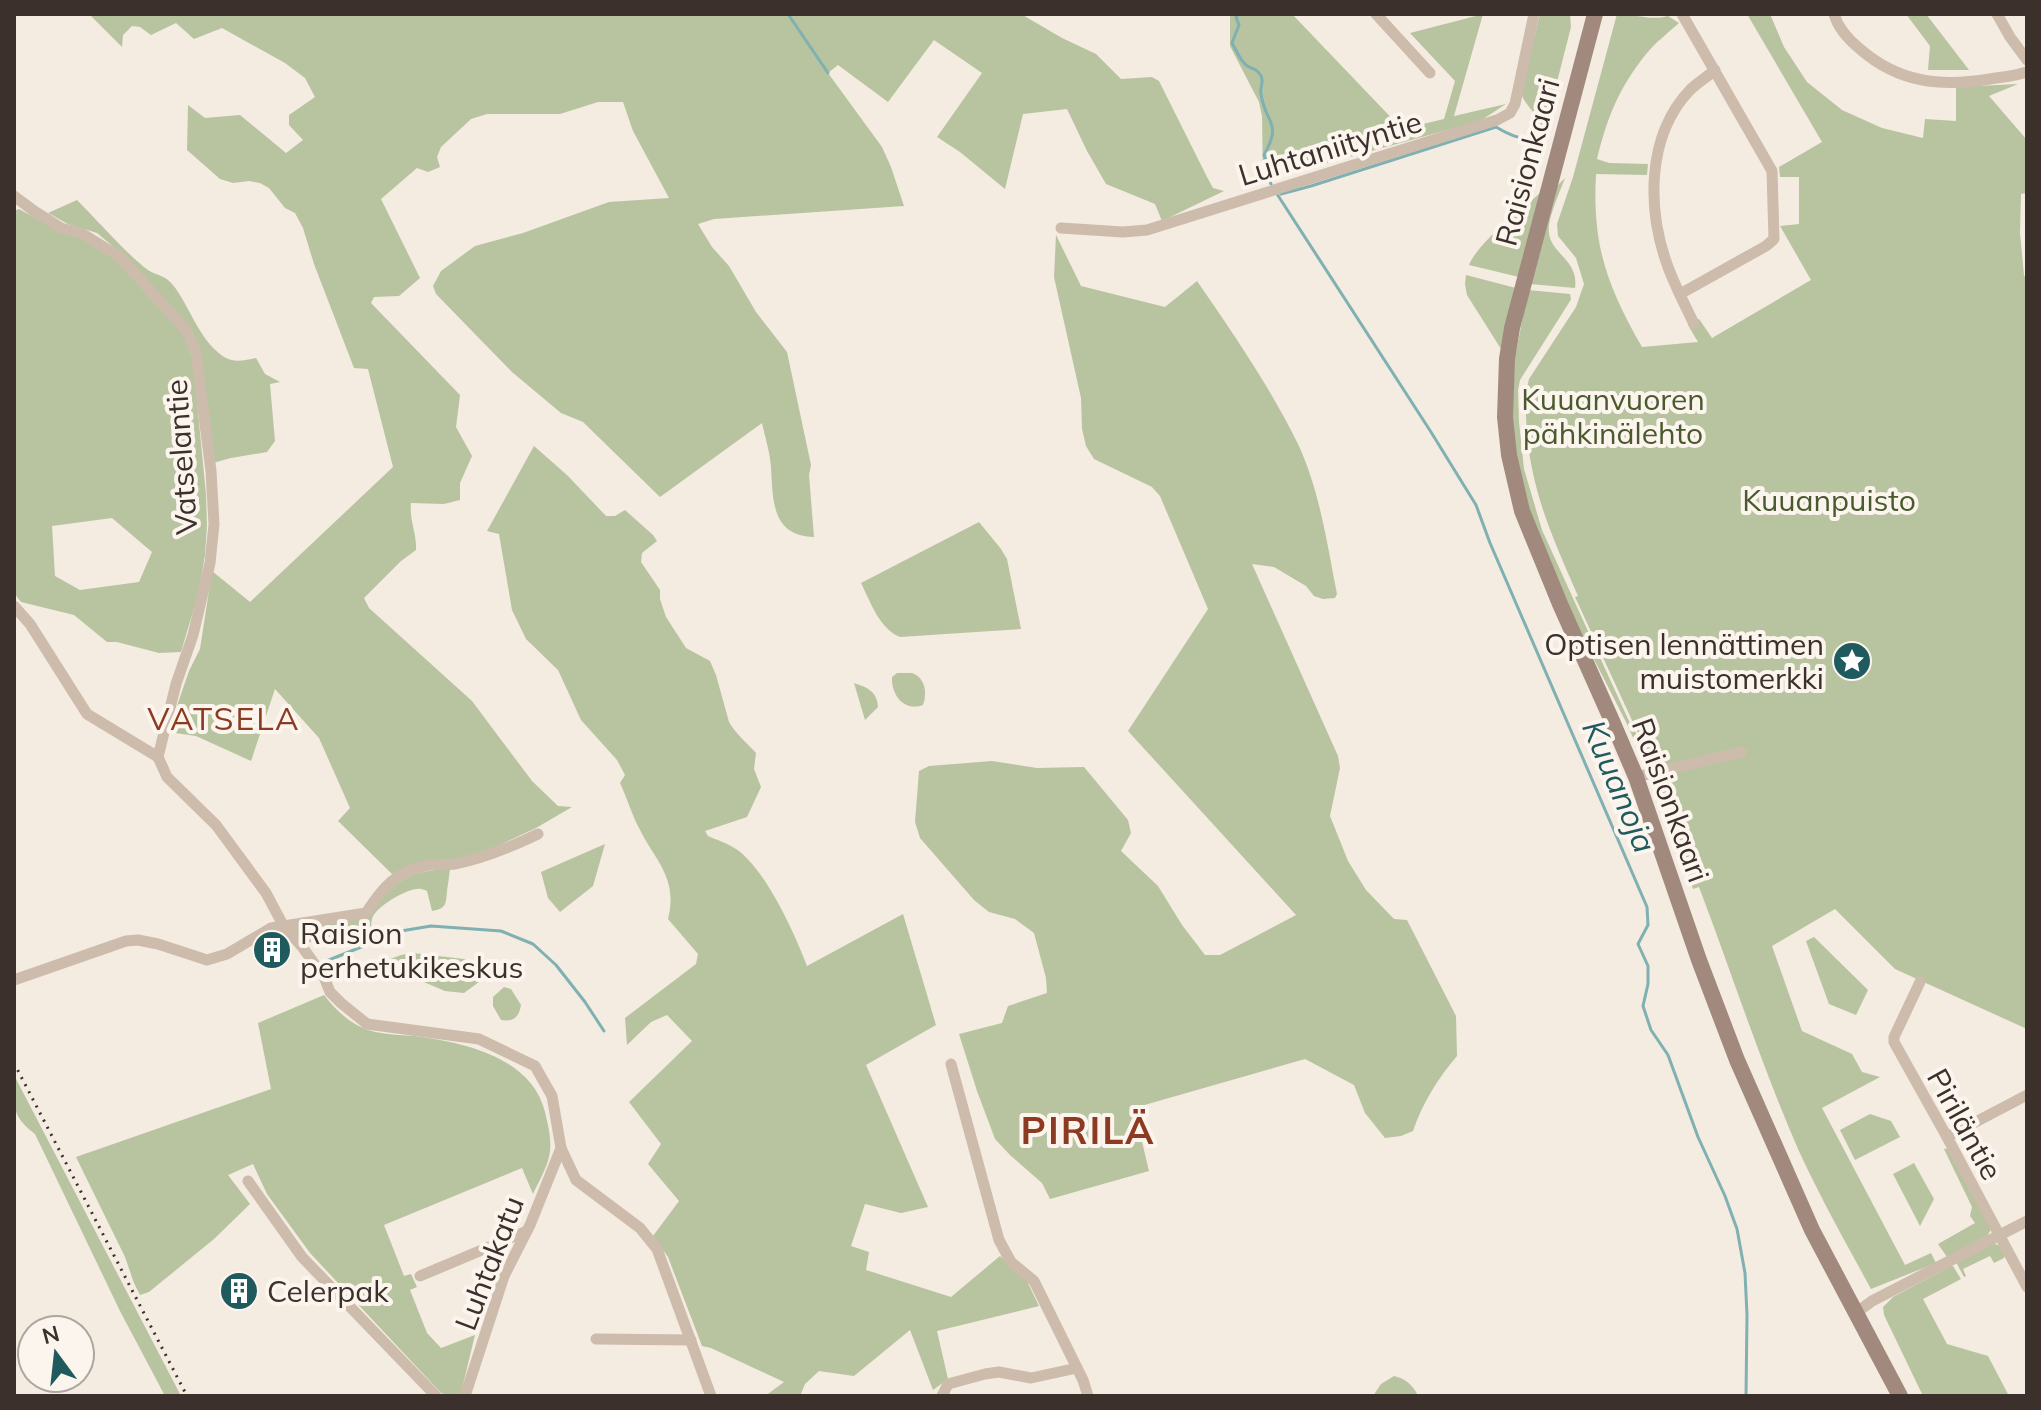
<svg xmlns="http://www.w3.org/2000/svg" width="2041" height="1410" font-family="Mulish,sans-serif">
<style>
.green{fill:#b8c4a0;fill-rule:evenodd}
.lines{fill:none;stroke-linecap:round;stroke-linejoin:round}
.stream{stroke:#7fb0b2;stroke-width:3}
.minor{stroke:#cdbbac;stroke-width:11}
.secondary{stroke:#a18a7d;stroke-width:16}
.rail{stroke:#3b302b;stroke-width:3;stroke-dasharray:2 6;stroke-linecap:butt}
.labels{text-anchor:middle;dominant-baseline:central;stroke-width:8;stroke-linejoin:round;paint-order:stroke}
.street-label{font-size:30px;fill:#3b302b;stroke:#fbf5ee}
.park-label{font-size:30px;fill:#4a5a2e;stroke:#fbf5ee}
.poi-label{font-size:30px;fill:#3b302b;stroke:#fbf5ee;text-anchor:start}
.neighbourhood-label{font-size:32px;letter-spacing:2px;fill:#8c3b22;stroke:#fbf5ee}
.water-label{font-size:32px;font-style:italic;fill:#1f5a5e;stroke:#fbf5ee}
.district-label{font-size:38px;font-weight:bold;letter-spacing:2px;fill:#8c3b22;stroke:#fbf5ee}
</style>
<rect width="100%" height="100%" fill="#f4ebe1"/>
<g class="green">
<path d="M89,14H1021L1062,38L1096,54L1121,79L1152,77L1159,81L1206,175L1213,188L1224,191L1162,221L1155,204L1106,184L1087,151L1067,109L1023,114L1005,189L960,152L937,137L982,73L934,40L888,102L838,65L828,73L882,147L891,167L904,206L714,219L698,224L712,247L729,266L756,312L787,352L811,465L809,475L814,537C771,536 773,499 771,467C770,452 765,437 762,423L660,497L583,422L561,413L512,372L436,294L433,286L441,271L475,246L523,233L609,202L669,198L633,131L623,102H598L560,114H487L471,119L441,147L437,157L440,167L428,172L417,168L381,199L420,278L399,296L374,297L371,303L460,395L456,427L472,456L460,483V500L444,504L411,503C409,520 417,534 416,550L401,561L364,598L369,608L472,701L532,781L558,806L572,807L536,828L495,847L452,861L428,862L392,874L338,821L350,808L319,738L275,689L251,761L196,736L168,732L189,671L200,649L212,571L250,602L393,467L368,369L354,368L314,264L303,228L295,213L285,208L269,188L260,183L249,181L233,183L220,179L187,150L188,105L205,118L240,115L286,153L303,140L289,125V115L315,97L305,78L285,63L222,28L194,39L176,23L151,35L140,27L132,26L123,35L122,47Z"/>
<path d="M1230,14H1292L1402,129L1444,119L1455,81L1410,33L1476,16L1477,14H1483L1454,116L1506,104L1480,121L1263,181L1262,116L1259,102L1230,46Z"/>
<path d="M1540,14H1570L1571,27L1545,129L1542,128C1537,112 1525,106 1521,93Z"/>
<path d="M1617,14C1634,14 1652,21 1668,16L1679,23C1668,33 1656,42 1647,53C1619,87 1607,118 1597,159L1609,163L1648,164L1647,175L1596,174C1592,245 1607,286 1642,347L1698,342L1688,325L1699,319L1712,338L1811,280L1780,226L1799,224V177H1780L1779,167L1822,142L1747,14H1770L1784,47L1807,82L1842,110L1882,128L1923,138L1925,119L1956,121V87L2018,84L1989,96L2027,140V193L2021,194L2020,233L2024,275L2027,281V1029L1895,969L1835,909L1772,946L1802,1031L1852,1054L1862,1072L1880,1077L1822,1108L1905,1265L1931,1253L1936,1263L1871,1289C1846,1243 1820,1197 1798,1149C1761,1064 1732,974 1699,887L1693,889L1651,759H1645L1640,753L1625,720L1578,628L1529,515L1515,458L1511,422L1512,373L1528,290L1570,294L1571,299L1570,301L1520,380L1518,390L1519,422L1524,469L1542,530L1628,719L1649,757L1575,597L1578,596C1554,541 1533,496 1527,435C1526,416 1524,398 1529,379L1576,307L1584,284L1576,258L1558,236L1557,224L1573,177Z"/>
<path d="M1906,14H1926L1969,70H1928L1930,46Z"/>
<path d="M1565,178C1560,192 1547,219 1549,233C1551,254 1579,260 1575,288L1530,284L1557,186Z"/>
<path d="M1540,193L1519,277L1469,265C1479,241 1520,211 1540,193Z"/>
<path d="M77,200C98,221 121,248 144,267C157,278 166,272 178,292C192,313 202,344 226,358C235,363 246,360 256,358L265,374L280,382L270,384L275,441L267,452L231,458L213,463L201,357L116,249L97,233L68,224L48,213Z"/>
<path d="M19,209L50,226L78,236L111,255L184,335L193,361L206,494L207,525L205,555L199,591L181,652L159,653L117,642H107L74,615L21,602L14,593V211ZM112,518L152,552L139,582L80,590L55,576L52,526Z"/>
<path d="M1056,235L1081,286L1165,307L1197,281C1233,333 1270,387 1298,444C1320,491 1327,544 1337,594L1335,598L1323,599L1314,596L1306,586L1274,567L1252,564L1338,756L1340,768L1330,816L1348,861L1366,890L1394,919L1407,920L1456,1016L1457,1056C1438,1078 1422,1104 1413,1131L1401,1136L1385,1138L1365,1113L1354,1085L1305,1059L1134,1108L1149,1171L1050,1199L1042,1183L1010,1155L995,1139L977,1091L959,1034L1002,1023L1008,1006L1047,993L1046,978L1034,933L1015,919L989,912L974,900L920,838L915,822L919,771L929,766L992,761L1037,768L1084,767L1128,820L1131,833L1121,851L1158,886L1182,925L1205,955H1220L1296,915L1128,731L1208,609L1160,496L1152,487L1094,459L1086,446L1082,429L1081,398L1054,277Z"/>
<path d="M1466,275L1516,288L1501,349L1467,295L1465,284Z"/>
<path d="M534,446L567,475L606,516H615L625,510L653,535L657,541L642,553L641,562L660,590V599L666,617L686,648L710,661L716,675L729,722C735,733 747,743 756,753L754,769L761,787L747,817L705,831L708,836C717,840 727,843 736,849C765,868 795,934 807,966L903,914L936,1025L866,1065L928,1207L901,1213L865,1204L851,1246L869,1252L866,1270L951,1297L1000,1256L1026,1279L1039,1306L937,1331L948,1379L933,1390L910,1330L854,1376L819,1371L805,1384L800,1396H765L784,1382L711,1348L702,1346L668,1257L653,1236L679,1201L648,1164L661,1144L629,1102L692,1041L667,1015L651,1022L627,1045L625,1018L696,964L698,954L668,919C678,879 657,863 640,830C632,815 627,798 620,783L625,775L617,760L581,720L558,670L526,639L512,610L499,534L487,531Z"/>
<path d="M979,522L1001,549L1007,559L1021,629L900,637C879,628 871,603 861,583Z"/>
<path d="M897,673C899,673 911,673 912,673C926,678 927,694 923,705C904,712 891,695 892,677Z"/>
<path d="M854,683C868,688 877,691 878,707L865,720Z"/>
<path d="M605,844L593,886L560,912L548,898L541,872Z"/>
<path d="M450,869C449,877 448,884 447,891C446,904 446,909 432,911L427,891C425,890 423,889 421,889C409,887 375,907 372,919C370,927 373,930 369,938C347,937 324,933 305,945L288,928L368,917C391,883 407,870 450,869Z"/>
<path d="M1814,937L1868,990L1856,1015L1829,1004L1806,941Z"/>
<path d="M413,953L472,960L490,965L491,973L464,993L445,991L405,974L392,971L372,978L367,968L401,955Z"/>
<path d="M504,987L511,989L521,1005C519,1017 514,1022 501,1020L493,1006V997Z"/>
<path d="M324,995C334,1008 346,1020 361,1027C379,1036 402,1034 422,1037C469,1044 532,1059 545,1112C555,1152 551,1158 533,1194L522,1168L384,1225L404,1276L411,1274L417,1287L410,1290L427,1333L441,1348L475,1335L461,1393C454,1397 448,1397 441,1393L310,1253L267,1194L253,1164L228,1175L250,1204L214,1239L149,1292L140,1295L134,1283L125,1257L76,1157L271,1089L258,1023Z"/>
<path d="M14,1075L181,1396H165L120,1311L35,1134C10,1115 14,1104 14,1075Z"/>
<path d="M1870,1114L1891,1121L1900,1137L1855,1160L1840,1130Z"/>
<path d="M1950,1148L1991,1229L1988,1235L1947,1257L1938,1244L1975,1223L1970,1216L1972,1207L1944,1149Z"/>
<path d="M1914,1163L1934,1199L1920,1226L1893,1174Z"/>
<path d="M1995,1244L2001,1246L2005,1254L2004,1258L1994,1263L1990,1256L1963,1269L1966,1276L1964,1277L1956,1262L1988,1245Z"/>
<path d="M1951,1266H1953L1961,1279L1923,1299L1947,1344L1988,1356L2009,1396H1923L1884,1315L1883,1307L1893,1297Z"/>
<path d="M1394,1376C1406,1379 1413,1385 1418,1396H1373L1381,1384Z"/>
</g>
<g class="lines">
<g class="stream">
<path d="M788,14L828,73"/>
<path d="M1239,14L1236,17L1239,25L1232,43C1236,50 1240,60 1246,65C1249,68 1254,68 1257,71C1267,80 1259,86 1261,94C1265,123 1283,122 1264,155L1267,163L1265,170L1271,184"/>
<path d="M1277,194L1431,432L1476,505L1490,543L1647,907L1648,925L1638,944L1648,966V984L1643,1006L1651,1030L1668,1055L1698,1137L1725,1196L1737,1229L1745,1273L1747,1315L1746,1396"/>
<path d="M1281,194L1311,186L1496,127C1508,134 1521,141 1534,137"/>
<path d="M319,964L401,931L431,926L501,931L533,944L556,965L585,1002L604,1031"/>
</g>
<g class="minor">
<path d="M1376,14L1430,73"/>
<path d="M1834,14C1838,28 1849,40 1860,49C1899,83 1941,87 1990,79C2002,77 2015,76 2027,72"/>
<path d="M1997,14L2010,37L2027,60"/>
<path d="M14,196L34,211L61,228L81,233L120,257L187,331L196,353L211,471L214,524L210,563L193,635L176,684L158,757L167,777L216,825L266,893L283,925L303,948L324,977L330,992L341,1003L367,1024L479,1039L535,1066L552,1096L561,1148L576,1180L640,1228L657,1249L711,1396"/>
<path d="M1061,228L1123,232L1147,230L1497,120L1510,113L1515,104L1534,14"/>
<path d="M1680,294L1766,246L1774,239L1772,171L1682,14"/>
<path d="M1694,324C1685,305 1675,286 1668,267C1647,210 1646,136 1690,90C1697,83 1707,77 1715,70"/>
<path d="M14,606L30,624L87,714L158,757"/>
<path d="M1636,777L1741,752"/>
<path d="M14,980L126,941L138,940L158,944L207,960L227,954L271,928L366,913C383,887 396,871 429,865C438,864 446,865 455,864C484,858 511,847 538,834"/>
<path d="M1920,982L1894,1037V1042L1947,1137L2027,1287"/>
<path d="M951,1064L999,1240L1011,1262L1034,1281L1083,1380L1088,1396"/>
<path d="M1947,1137L2027,1095"/>
<path d="M248,1181L302,1257L436,1396"/>
<path d="M420,1276L527,1231"/>
<path d="M1856,1313L1872,1301L2027,1221"/>
<path d="M596,1339L691,1340"/>
<path d="M465,1396L504,1276L530,1225L561,1148"/>
<path d="M942,1396L948,1384L985,1374L999,1372L1031,1378L1077,1368"/>
</g>
<path class="secondary" d="M1595,14L1512,328L1507,359L1505,417L1509,455L1522,511L1560,604L1612,721L1636,777L1699,960L1737,1060L1812,1230L1900,1396"/>
<path class="rail" d="M14,1063L187,1396"/>
</g>
<defs>
<g id="sight-disc" transform="scale(2)"><circle r="9.5" fill="#1f5a5e" stroke="#fbf5ee"/><path d="M0-6L1.8-2.2L6-1.7L2.9 1.2L3.7 5.4L0 3.3L-3.7 5.4L-2.9 1.2L-6-1.7L-1.8-2.2Z" fill="#fff"/></g>
<g id="building-disc" transform="scale(2)"><circle r="9.5" fill="#1f5a5e" stroke="#fbf5ee"/><path d="M-4-6H4V6H1V3H-1V6H-4ZM-2.5-4.3h1.7v1.8h-1.7ZM.8-4.3h1.7v1.8H.8ZM-2.5-1h1.7V.8h-1.7ZM.8-1h1.7V.8H.8Z" fill="#fff"/></g>
</defs>
<g fill-rule="evenodd">
<use href="#sight-disc" x="1852" y="661"/>
<use href="#building-disc" x="272" y="950"/>
<use href="#building-disc" x="239" y="1291"/>
</g>
<g class="labels">
<g class="street-label">
<text transform="translate(1330 148) rotate(-17)">Luhtaniityntie</text>
<text transform="translate(1527 162) rotate(-75)">Raisionkaari</text>
<text transform="translate(181 457) rotate(-94)">Vatselantie</text>
<text transform="translate(1671 800) rotate(70)">Raisionkaari</text>
<text transform="translate(1965 1124) rotate(61)">Piriläntie</text>
<text transform="translate(489 1263) rotate(-69)">Luhtakatu</text>
</g>
<g class="park-label">
<text x="1613" y="399">Kuuanvuoren<tspan x="1613" dy="34">pähkinälehto</tspan></text>
<text x="1829" y="500">Kuuanpuisto</text>
</g>
<g class="poi-label">
<text x="1824" y="644" text-anchor="end">Optisen lennättimen<tspan x="1824" dy="34">muistomerkki</tspan></text>
<text x="300" y="933">Raision<tspan x="300" dy="34">perhetukikeskus</tspan></text>
<text x="267" y="1291">Celerpak</text>
</g>
<g class="neighbourhood-label">
<text x="224" y="718">VATSELA</text>
</g>
<g class="water-label">
<text transform="translate(1620 786) rotate(67)">Kuuanoja</text>
</g>
<g class="district-label">
<text x="1088" y="1130">PIRILÄ</text>
</g>
</g>
<rect width="2041" height="1410" fill="none" stroke="#3b302b" stroke-width="32"/>
<g transform="translate(56 1354) rotate(345)"><circle r="38" fill="#fbf5ee" stroke="#aea6a0" stroke-width="2"/>
<path d="M0-6L14 30L0 20L-14 30Z" fill="#1f5a5e"/>
<text y="-12" font-size="22" font-weight="bold" text-anchor="middle" fill="#3b302b">N</text>
</g>
</svg>
